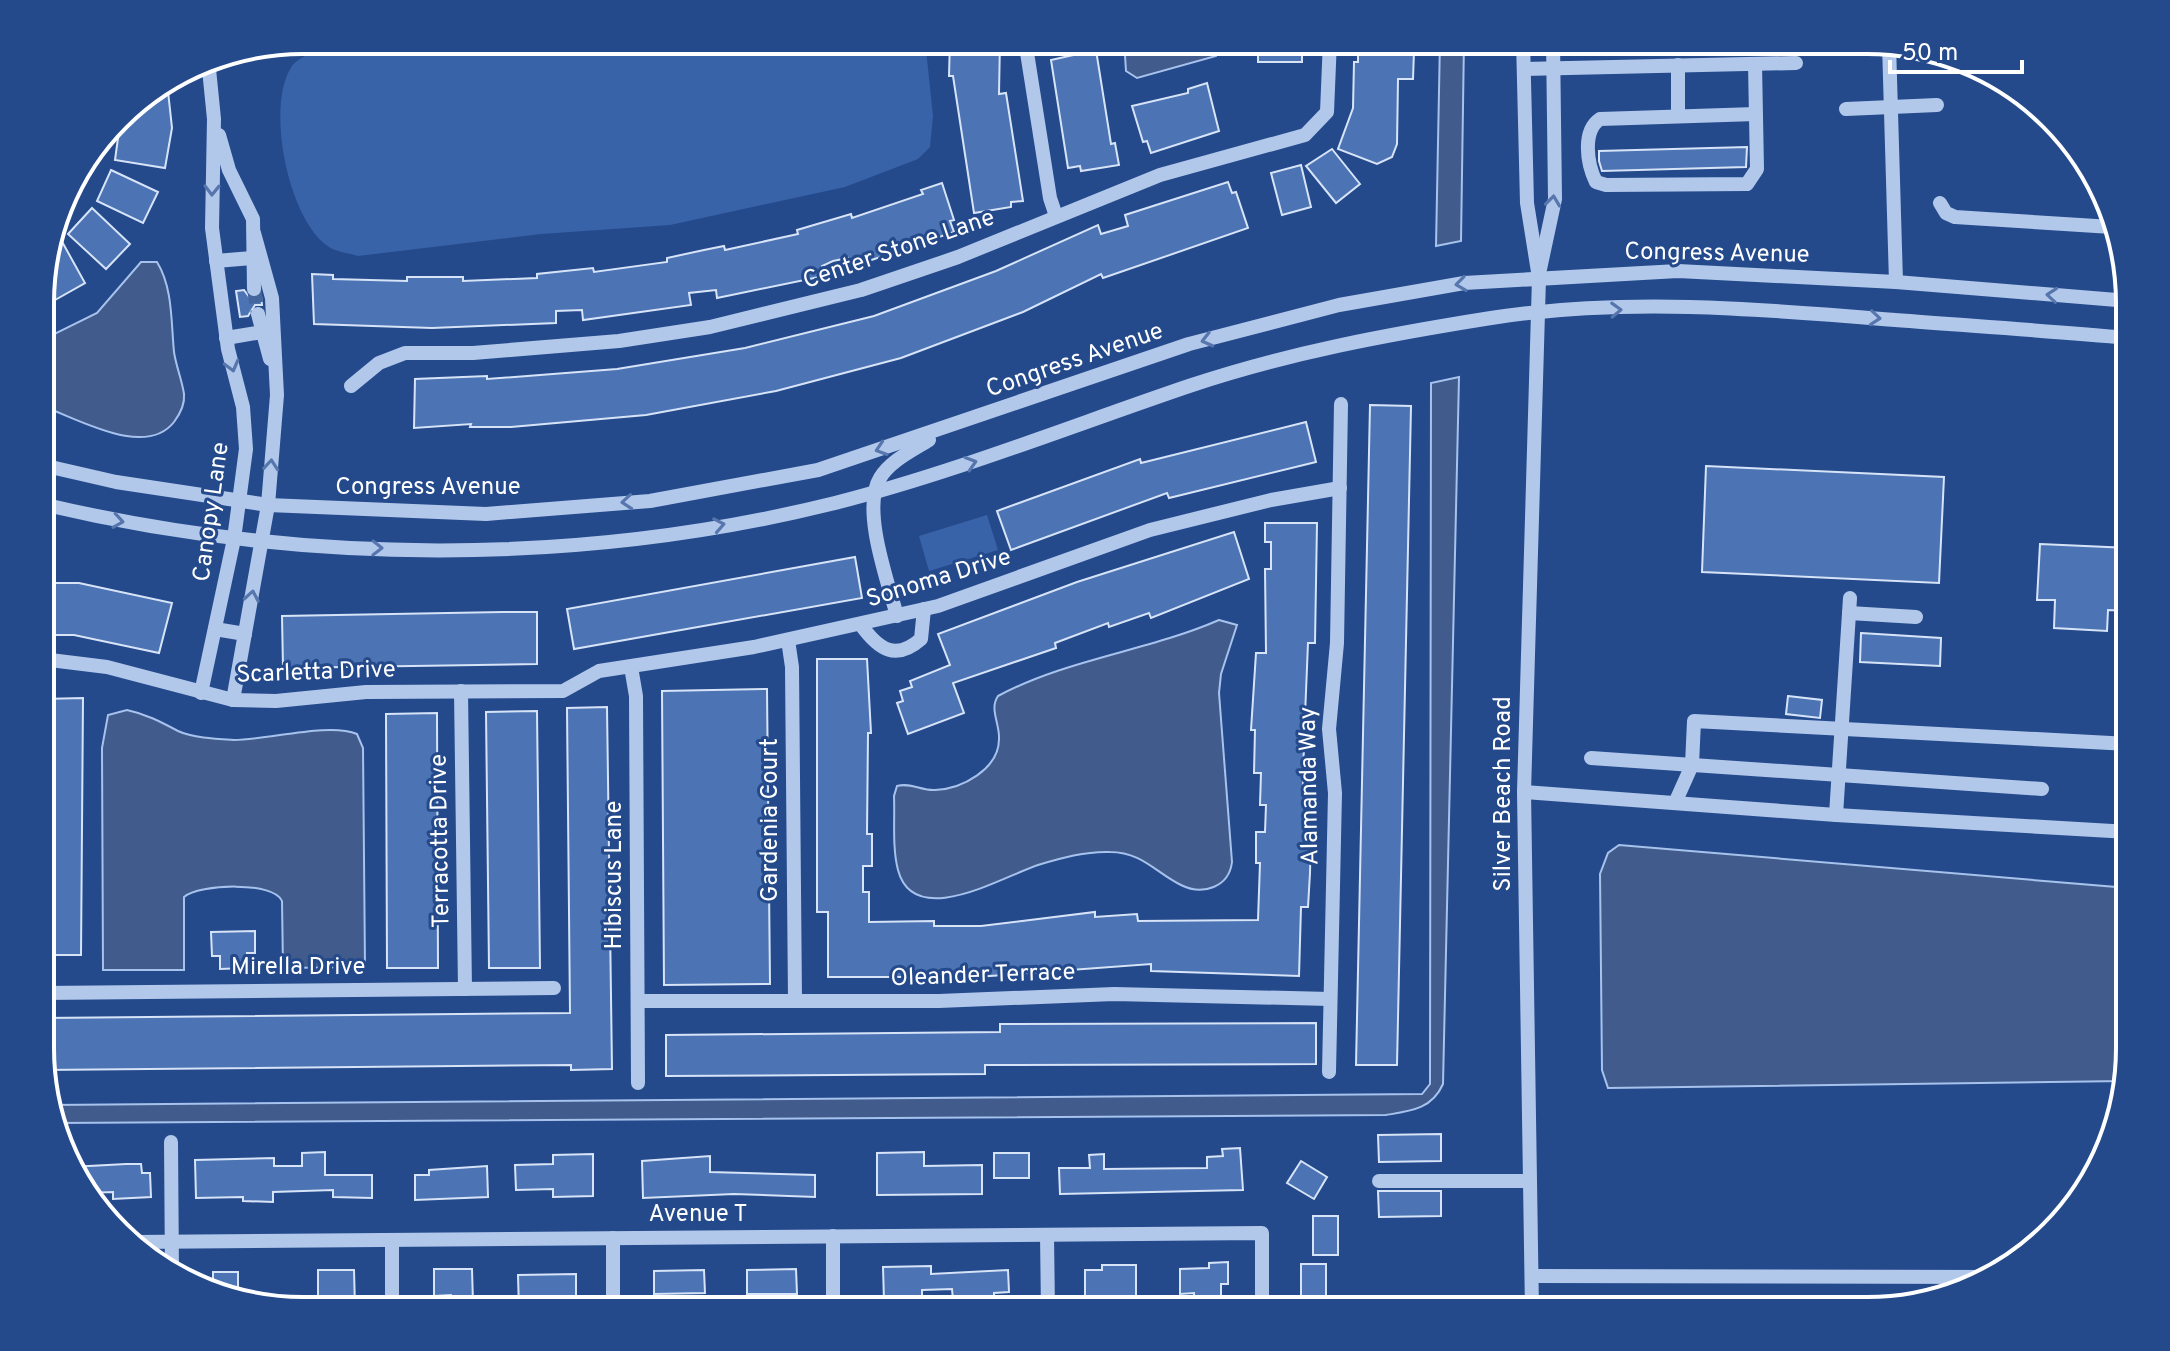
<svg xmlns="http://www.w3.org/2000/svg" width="2170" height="1351" font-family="Overpass,sans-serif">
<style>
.green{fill:#3863a9}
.water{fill:#415c8c;stroke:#a7c2ec;stroke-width:2}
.building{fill:#4c73b3;stroke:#d7e4f8;stroke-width:2}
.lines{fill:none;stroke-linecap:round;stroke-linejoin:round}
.minor-tunnel{stroke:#45659d;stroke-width:14;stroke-dasharray:14 7;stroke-linecap:butt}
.minor{stroke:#b2c8eb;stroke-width:14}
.oneway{stroke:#5676ad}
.labels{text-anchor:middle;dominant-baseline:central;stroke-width:6;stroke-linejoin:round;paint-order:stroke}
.street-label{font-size:24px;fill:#fff;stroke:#244a8c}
.rim{fill:none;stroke:#fff;stroke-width:4}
</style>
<rect width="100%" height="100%" fill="#244a8c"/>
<g class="green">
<path d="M347,40H925L933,116L930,147L918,159L845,187L670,225L541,234L358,256C349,253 336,252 329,247C288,221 265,105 292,66C302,52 332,49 347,40Z"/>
<path d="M987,515L998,550L929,571L919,536Z"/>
</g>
<g class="water">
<path d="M1124,40H1220L1216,56L1137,78L1126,71Z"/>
<path d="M1440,40H1464L1461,241L1436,246Z"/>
<path d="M141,262H157C173,288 171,322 174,352C176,366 182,380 184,394C185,404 180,414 174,422C145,459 77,418 42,406V340L97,313Z"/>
<path d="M1459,377L1443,1084C1432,1109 1411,1111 1386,1115L56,1123L50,1105L1422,1094L1430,1084L1431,383Z"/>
<path d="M1219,620L1237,625L1221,674L1219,693L1232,862C1229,887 1203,896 1181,885C1156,873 1142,852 1110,852C1086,851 1061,858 1038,865C1004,876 914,931 898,870C892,847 895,819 894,796L897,786C910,782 922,791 935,790C962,789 999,769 999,739C1000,724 989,709 998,696C1067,659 1148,651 1219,620Z"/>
<path d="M127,710C146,714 161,722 178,731C193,738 217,739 234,740C268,740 329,722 357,734L363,748L365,967L283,968L282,901C274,881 199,884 184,897V970H103L102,748L108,715Z"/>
<path d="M1619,845L2128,888L2129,1065L2124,1081L1608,1088L1602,1070L1600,874L1608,853Z"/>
</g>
<g class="building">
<path d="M950,40H1000L999,94L1006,93L1023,201L1011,202V207L974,213L953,76H949Z"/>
<rect x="1258" y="40" width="44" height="22"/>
<path d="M1358,40H1396V50L1414,51L1413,79H1398L1397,144L1392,157L1377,164L1338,149L1353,108L1354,62H1358Z"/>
<path d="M1096,50L1111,144L1115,143L1119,165L1081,171L1080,166L1068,168L1051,60Z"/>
<path d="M167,82L172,128L165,168L115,160L121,116L129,105Z"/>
<path d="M1207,83L1219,131L1151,153L1147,141L1143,142L1132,106L1188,93V89Z"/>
<path d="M1747,147L1746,167L1602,171L1599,161V151Z"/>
<path d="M1332,149L1360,184L1336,203L1306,166Z"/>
<path d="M1301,165L1311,207L1282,215L1271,173Z"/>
<path d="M111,170L158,192L143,223L97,201Z"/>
<path d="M1228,182L1232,193L1236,192L1248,228L1103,278L1101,274L1023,312L901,358L776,391L646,415L511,427H470L471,424L414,428L415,379L487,376V379L617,369L745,348L874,316L996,271L1098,225L1101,234L1128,226L1125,215Z"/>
<path d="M942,183L954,220L950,221L954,232L851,267L848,258L833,261L822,266L824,276L717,298L716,290L689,293L691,305L583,320L582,310L556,311V323L432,328L314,324L312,274L333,275V279L407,281V277H463V281L537,278V274L593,268L594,272L667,262V258L704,250L724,246L725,250L798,234L797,230L851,214L852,218L923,194L921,190Z"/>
<path d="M92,208L130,244L106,269L68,234Z"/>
<path d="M60,238L85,283L55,300L42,277V269L50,243Z"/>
<path d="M244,290L250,298L261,296L262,305H255L248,316L240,317L236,291Z"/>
<path d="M1370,405L1411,406L1397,1065H1356Z"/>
<path d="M1306,422L1316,462L1169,498L1167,493L1011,550L997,511L1140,459L1141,463Z"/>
<path d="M1706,466L1944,477L1939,583L1702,572Z"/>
<path d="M1265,523H1317L1315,643H1308L1304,740L1303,787H1312L1310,873L1308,907H1301L1299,976L1151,971V964L976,977H828V912H817V659H867L871,733H868L867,834H872V866H863V892H869V922L934,921V926H981L1095,912V917L1137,914L1138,921L1258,920L1260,863H1256V832H1265L1266,805H1260L1261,773H1254L1255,730H1251L1256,653H1266L1265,569H1271V542H1265Z"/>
<path d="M1234,532L1249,579L1151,618L1149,613L1109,627L1108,623L1055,643L1056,648L953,683L964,713L908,734L897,703L903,701L900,691L912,687L910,681L950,665L938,634L1077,582Z"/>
<path d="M2040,544L2129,548V611L2108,610L2107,631L2054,628L2055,600H2037Z"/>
<path d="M855,557L862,598L574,649L567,609Z"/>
<path d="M42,583H79L172,603L159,653L74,635H42Z"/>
<path d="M503,612H537V664L283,668L282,616Z"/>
<path d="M1861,633L1941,638L1940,666L1860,662Z"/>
<path d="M767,689L770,984L664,985L662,691Z"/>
<path d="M1788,696L1822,700L1820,718L1786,714Z"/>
<path d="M83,698L81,955H42V699Z"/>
<path d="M607,707L612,1069L571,1070V1065L42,1070V1018L570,1013L567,708Z"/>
<path d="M537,711L540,968H489L486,712Z"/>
<path d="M437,713L438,968H387L386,714Z"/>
<path d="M255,931V953H247V968L220,969V956H212L211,932Z"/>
<path d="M1316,1023V1064L985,1065V1074L666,1076V1035L1000,1032V1024Z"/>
<path d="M1441,1134V1161L1379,1162L1378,1135Z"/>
<path d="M1240,1148L1243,1190L1060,1194L1059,1168H1090L1089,1155L1104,1154V1169L1207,1168V1157L1223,1156L1222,1149Z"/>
<path d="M325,1152V1175H372V1198L333,1197V1190L273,1192V1202L243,1201V1197L196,1198L195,1160L274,1158V1166H302V1153Z"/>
<path d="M924,1152V1166L982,1165V1194L877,1195V1153Z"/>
<rect x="994" y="1153" width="35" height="25"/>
<path d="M593,1154V1196L553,1197V1189L516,1190L515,1165L553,1164V1155Z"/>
<path d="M710,1156V1172L815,1175V1197L734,1194L643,1198L642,1161Z"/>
<path d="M1301,1161L1327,1177L1314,1199L1287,1183Z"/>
<path d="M126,1164H141L142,1173H150L151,1197L113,1199V1192L87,1193L75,1180L71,1167Z"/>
<path d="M487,1166L488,1197L415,1200V1175H429V1170Z"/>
<path d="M1378,1191H1441V1216L1379,1217Z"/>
<rect x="1313" y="1216" width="25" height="39"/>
<path d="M1228,1262V1284H1221V1299H1194V1293L1180,1294V1269L1209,1268V1263Z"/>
<rect x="1301" y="1264" width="25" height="39"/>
<path d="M1102,1265H1136V1305H1085V1270H1102Z"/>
<path d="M931,1266V1274L1008,1270L1009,1292L994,1293V1298L953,1300L952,1289L922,1290V1301H884L883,1267Z"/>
<path d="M434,1269H472L473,1303H452L451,1295L434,1296Z"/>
<path d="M796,1269L797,1294H747V1270Z"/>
<path d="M318,1270H354L355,1307L318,1308Z"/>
<path d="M704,1270L705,1293L654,1294V1271Z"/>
<path d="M213,1272H238V1300L213,1295Z"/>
<path d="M576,1274V1310H519L518,1275Z"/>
</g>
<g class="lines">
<path class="minor-tunnel" d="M254,289L258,314"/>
<g class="minor">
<path d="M1025,40L1050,198L1056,216"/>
<path d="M1523,40L1527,203L1539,278L1524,792L1532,1311"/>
<path d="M1889,44L1896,282"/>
<path d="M1755,64L1757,169L1747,184L1606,185L1596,182C1587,164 1582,131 1600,119L1756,114"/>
<path d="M1678,65V116"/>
<path d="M1524,69L1796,63"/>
<path d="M1846,109L1937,105"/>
<path d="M219,135L229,170L253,219L254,289"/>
<path d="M1940,203L1946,213L1955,217L2112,227"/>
<path d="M61,205L80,181L89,158"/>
<path d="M216,261L252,258"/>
<path d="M1540,269L1555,199L1553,40"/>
<path d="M258,314L270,359"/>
<path d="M226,338L262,332"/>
<path d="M351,386L379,363L405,353H473L619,341L710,327L861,290L958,257L1160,175L1305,135L1327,112L1330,40"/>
<path d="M42,465L116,482L268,505L486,514L650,501L818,470L1189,344L1339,305L1464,283L1678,271L1896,282L2129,301"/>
<path d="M42,504C300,565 577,567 835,503C956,472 1071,426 1189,386C1287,353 1390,334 1491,318C1624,297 1762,309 1895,320C1973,326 2051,331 2129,338"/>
<path d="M1849,613L1916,617"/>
<path d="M897,616C888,582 861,509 880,478C890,461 913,450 929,440"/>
<path d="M861,625C879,650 896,661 921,639L924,609"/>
<path d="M215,629L245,634"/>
<path d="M788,640L792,667L795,1000"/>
<path d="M42,659L107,667L233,700L276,701L366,692L563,691L599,671L754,647L938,606L1150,530L1271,500L1340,488"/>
<path d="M631,667L636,696L638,1083"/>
<path d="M461,691L465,989"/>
<path d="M201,693L234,539L246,449L243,407L228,349L212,228L214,119L208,59"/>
<path d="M233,700L268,505L277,395L272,298L254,233"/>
<path d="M1591,758L2042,789"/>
<path d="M1524,792L1836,815L2129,832"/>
<path d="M1675,803L1692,765L1694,721L2129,744"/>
<path d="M1836,815L1850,598"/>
<path d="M42,993L554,988"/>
<path d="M638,1001H939L1114,994L1330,999"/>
<path d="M1329,1072L1335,793L1329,729L1337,643L1341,404"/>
<path d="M171,1142L172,1274"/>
<path d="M1379,1181H1530"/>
<path d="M1047,1235L1048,1311"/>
<path d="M833,1236V1311"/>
<path d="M613,1238V1311"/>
<path d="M392,1240V1311"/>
<path d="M134,1242L1262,1233V1311"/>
<path d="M1532,1276L1995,1277"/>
</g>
</g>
<defs><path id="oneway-chevron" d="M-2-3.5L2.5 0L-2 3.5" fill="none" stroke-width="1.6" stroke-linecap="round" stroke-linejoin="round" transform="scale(2)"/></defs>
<g class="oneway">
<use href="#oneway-chevron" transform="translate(212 190) rotate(91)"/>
<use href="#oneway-chevron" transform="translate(1553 201) rotate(-83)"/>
<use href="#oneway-chevron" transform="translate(1461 284) rotate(172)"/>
<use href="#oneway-chevron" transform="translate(2052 295) rotate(-175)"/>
<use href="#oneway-chevron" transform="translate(1616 310) rotate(-2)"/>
<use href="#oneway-chevron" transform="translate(1875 318) rotate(5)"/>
<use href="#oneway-chevron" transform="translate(1207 340) rotate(166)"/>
<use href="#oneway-chevron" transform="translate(232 366) rotate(75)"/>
<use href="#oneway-chevron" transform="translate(881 449) rotate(162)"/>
<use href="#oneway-chevron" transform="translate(971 463) rotate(-17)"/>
<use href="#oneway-chevron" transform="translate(271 465) rotate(-85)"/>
<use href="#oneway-chevron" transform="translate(627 502) rotate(175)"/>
<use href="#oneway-chevron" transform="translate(118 521) rotate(9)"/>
<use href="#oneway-chevron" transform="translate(719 525) rotate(-11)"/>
<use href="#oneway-chevron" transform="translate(377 548) rotate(1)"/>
<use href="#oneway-chevron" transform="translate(252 596) rotate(-80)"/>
</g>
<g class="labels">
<g class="street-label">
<text transform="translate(899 250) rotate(-19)">Center Stone Lane</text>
<text transform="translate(1717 254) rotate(1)">Congress Avenue</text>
<text transform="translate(1075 361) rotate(-19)">Congress Avenue</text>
<text x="428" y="488">Congress Avenue</text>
<text transform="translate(212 512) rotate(-82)">Canopy Lane</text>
<text transform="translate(939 579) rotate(-17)">Sonoma Drive</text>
<text transform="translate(316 673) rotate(-2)">Scarletta Drive</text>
<text transform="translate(1310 786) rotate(-91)">Alamanda Way</text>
<text transform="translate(1504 794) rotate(-90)">Silver Beach Road</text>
<text transform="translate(771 820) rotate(-90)">Gardenia Court</text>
<text transform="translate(441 841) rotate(-91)">Terracotta Drive</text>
<text transform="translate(615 875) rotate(-90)">Hibiscus Lane</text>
<text x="298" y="968">Mirella Drive</text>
<text transform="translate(983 976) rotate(-2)">Oleander Terrace</text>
<text x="698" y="1215">Avenue T</text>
</g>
</g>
<path d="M0 0H2170V1351H0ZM303 54H1867A249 249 0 0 1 2116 303V1048A249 249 0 0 1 1867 1297H303A249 249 0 0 1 54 1048V303A249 249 0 0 1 303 54Z" fill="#244a8c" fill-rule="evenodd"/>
<path class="rim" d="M303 54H1867A249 249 0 0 1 2116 303V1048A249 249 0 0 1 1867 1297H303A249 249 0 0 1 54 1048V303A249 249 0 0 1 303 54Z"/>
<path d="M1890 60v12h132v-12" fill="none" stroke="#ffffff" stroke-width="4"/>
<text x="1902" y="60" font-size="24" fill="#ffffff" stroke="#244a8c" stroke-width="6" paint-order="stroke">50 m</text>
</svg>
